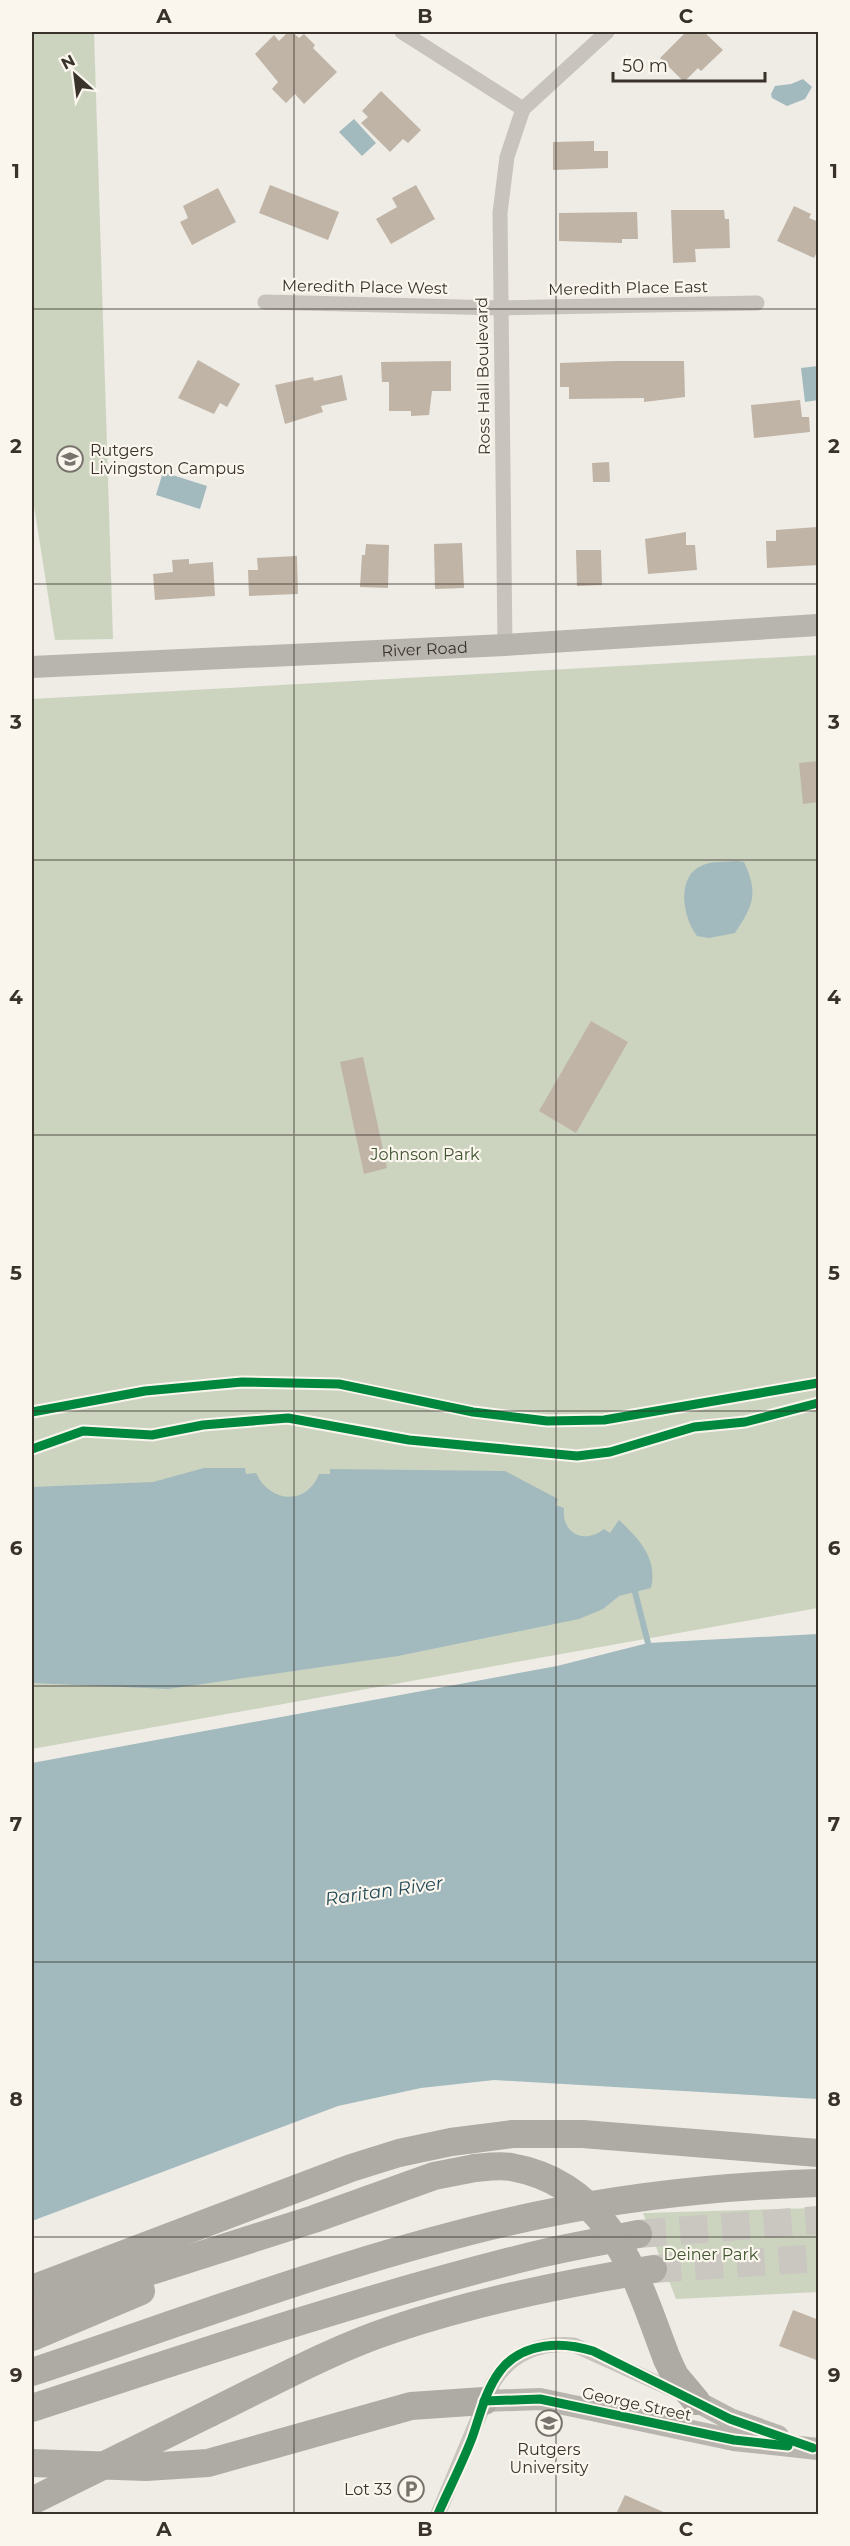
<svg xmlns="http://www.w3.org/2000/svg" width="850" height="2546" font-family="Montserrat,sans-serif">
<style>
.green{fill:#ccd4c0}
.water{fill:#a2b9be}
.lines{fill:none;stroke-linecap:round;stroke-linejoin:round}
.stream{stroke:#a2b9be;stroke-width:6}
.building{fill:#c0b4a7}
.highway-tunnel{stroke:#cac7c0;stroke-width:28;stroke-dasharray:28 14;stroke-linecap:butt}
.street{stroke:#c8c4bd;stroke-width:15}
.secondary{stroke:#b8b4ae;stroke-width:22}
.highway{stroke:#adaba4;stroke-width:28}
.highway-bridge{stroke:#adaba4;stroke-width:28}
.cycleway-casing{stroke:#faf6ed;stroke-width:13}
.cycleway{stroke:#00873e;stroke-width:9}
.grid{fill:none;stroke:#39322b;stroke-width:1.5;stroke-opacity:0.55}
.labels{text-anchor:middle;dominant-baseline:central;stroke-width:4.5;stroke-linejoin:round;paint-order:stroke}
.street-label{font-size:16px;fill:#39322b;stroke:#faf6ed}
.poi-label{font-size:16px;fill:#39322b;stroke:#faf6ed;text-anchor:start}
.park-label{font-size:16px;fill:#415530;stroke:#faf6ed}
.water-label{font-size:18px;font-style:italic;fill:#234a58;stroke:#faf6ed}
.neatline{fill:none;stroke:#39322b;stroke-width:2}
.grid-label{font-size:20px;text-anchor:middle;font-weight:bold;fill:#39322b}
</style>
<rect width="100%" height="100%" fill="#eeece5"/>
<g class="green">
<path d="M32,32H94L113,639L55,640L32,493Z"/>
<path d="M818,655V1608L32,1749V699Z"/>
<path d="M818,2208V2292L676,2299L643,2213Z"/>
</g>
<g class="water">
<path d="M803,79L812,87L805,99L787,106L772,98L771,94L775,86L791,84Z"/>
<path d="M354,119L376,143L362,156L339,132Z"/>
<path d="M818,366V400L805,402L801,368Z"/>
<path d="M163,472L207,486L200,509L156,495Z"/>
<path d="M737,861L744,862C759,894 753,906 735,933L709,938L697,936C683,918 675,876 703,865C713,861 726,862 737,861Z"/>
<path d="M204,1468H245L246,1474L256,1473C269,1502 306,1507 319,1474H330V1469L505,1471L558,1499L556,1505L564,1508C561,1533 584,1545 604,1529L610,1533L619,1520C639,1539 658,1558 651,1588L619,1596L603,1609L579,1619L398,1656L168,1689L32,1683V1487L153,1482Z"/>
<path d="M818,1634V2099L494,2080L421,2088L338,2106L32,2221V1763L557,1666L648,1643Z"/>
</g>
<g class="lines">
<path class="stream" d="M635,1592L648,1643"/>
</g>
<g class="building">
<path d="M288,32H292L299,38L304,34L315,45L313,48L337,72L304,104L295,94L286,103L272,89L278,82L255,54L274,35L279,41Z"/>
<path d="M686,32H704L723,50L701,71L698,68L684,82L660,58Z"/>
<path d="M381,91L421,130L408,143L403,139L390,152L361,123L368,117L362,111Z"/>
<path d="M594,141V151H608V168L553,170V142Z"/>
<path d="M270,185L339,212L328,240L259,213Z"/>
<path d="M416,185L435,219L391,244L376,219L397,207L392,198Z"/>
<path d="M218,188L236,222L192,245L180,222L188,218L183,206Z"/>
<path d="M794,206L811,214L809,218L819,222V248L814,258L777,241Z"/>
<path d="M671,210H724L725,219H729L730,248L695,249L696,262L673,263Z"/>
<path d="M637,212L638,239H622V243L559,241V213Z"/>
<path d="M198,360L240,384L227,407L220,403L214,414L178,398Z"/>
<path d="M451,361V391H432L429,415L411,416V411H389V382H382L381,362Z"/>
<path d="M615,361H684L685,397L644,402V398L569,399V387H560V363Z"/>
<path d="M342,375L347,400L321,406L323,412L285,424L275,385L313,377L314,381Z"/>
<path d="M800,400L802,417H809L810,432L754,438L751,405Z"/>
<path d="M609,462L610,482H593L592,463Z"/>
<path d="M817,527L819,565L767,568L766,541H776V530Z"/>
<path d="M686,532V545H695L697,570L648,574L645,539Z"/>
<path d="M462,543L464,588L435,589L434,544Z"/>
<path d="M366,544L389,545L388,588L360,587L362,555H365Z"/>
<path d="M576,550H601L602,585L577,586Z"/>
<path d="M297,556L298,594L249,596L248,570H258L257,558Z"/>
<path d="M189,559V564L213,562L215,596L155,600L153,574L173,572L172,560Z"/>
<path d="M819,761V802L803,804L799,763Z"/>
<path d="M591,1021L628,1042L576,1133L539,1111Z"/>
<path d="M363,1057L387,1168L364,1174L340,1062Z"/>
<path d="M793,2310L819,2320V2361L779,2346Z"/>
<path d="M625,2495L668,2514H616Z"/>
</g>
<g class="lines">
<g class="highway-tunnel">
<path d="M638,2234L818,2220"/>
<path d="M653,2269L818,2258"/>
</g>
<g class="street">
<path d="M402,32L523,109"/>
<path d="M265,302L500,308L757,303"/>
<path d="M505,645L500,213L507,157L523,109L607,32"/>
<path d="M438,2514L493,2383C511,2353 541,2342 574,2345L682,2394"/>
</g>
<g class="secondary">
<path id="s1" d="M32,667L505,645L818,625"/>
<path d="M484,2401L540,2399L734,2440L818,2449"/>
<path d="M696,2401L730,2419L778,2436"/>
</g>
<g class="highway">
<path d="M32,2289L351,2168L399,2153L451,2142L512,2134H583L818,2153"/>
<path d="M32,2309L314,2219L434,2176L475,2168"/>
<path d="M32,2337L141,2291"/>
<path d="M667,2359L675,2376L696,2401"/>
<path d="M32,2372C197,2317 369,2251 539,2215C630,2196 726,2186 818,2183"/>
<path d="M32,2408C194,2355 357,2300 523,2258C561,2248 600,2242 638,2234"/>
<path d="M210,2413C270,2384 330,2350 394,2329C477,2301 566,2283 653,2269"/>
<path d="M32,2463L146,2467L208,2463L411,2406L484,2401"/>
<path d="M32,2501L58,2488"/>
</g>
<g class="highway-bridge">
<path d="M475,2168C486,2167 500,2165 511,2167C612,2185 636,2278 667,2359"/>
<path d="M58,2488L210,2413"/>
</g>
<g class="cycleway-casing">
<g id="cycleway">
<path d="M32,1412L145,1391L242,1382L339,1384L473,1412L547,1421L604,1420L818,1383"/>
<path d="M32,1449L83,1431L152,1435L203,1425L288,1418L409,1440L577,1456L610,1452L694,1427L745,1422L818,1403"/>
<path d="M484,2401L540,2399L734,2440L788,2446"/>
<path d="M438,2514C449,2489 462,2464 472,2438C480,2416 485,2391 500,2371C522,2342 562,2341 593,2351L730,2419L813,2448"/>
</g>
</g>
<use href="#cycleway" class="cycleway"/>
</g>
<path class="grid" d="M294,32V2514M556,32V2514M32,309H818M32,584H818M32,860H818M32,1135H818M32,1411H818M32,1686H818M32,1962H818M32,2237H818"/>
<defs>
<g id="university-ring" transform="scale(1.35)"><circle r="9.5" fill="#faf6ed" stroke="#78736c" stroke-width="1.5"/><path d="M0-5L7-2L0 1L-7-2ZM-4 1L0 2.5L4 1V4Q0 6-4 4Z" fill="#78736c"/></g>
<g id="parking-ring" transform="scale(1.35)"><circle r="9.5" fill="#faf6ed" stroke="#78736c" stroke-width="1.5"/><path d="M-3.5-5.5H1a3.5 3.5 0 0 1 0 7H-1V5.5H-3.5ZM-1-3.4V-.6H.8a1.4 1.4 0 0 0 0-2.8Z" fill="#78736c"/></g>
</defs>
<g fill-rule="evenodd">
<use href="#university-ring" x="70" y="459"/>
<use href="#university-ring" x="549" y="2423"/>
<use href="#parking-ring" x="411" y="2489"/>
</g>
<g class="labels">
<g class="street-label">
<text transform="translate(365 287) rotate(1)">Meredith Place West</text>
<text transform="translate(628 288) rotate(-1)">Meredith Place East</text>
<text transform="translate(483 376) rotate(-91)">Ross Hall Boulevard</text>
<text stroke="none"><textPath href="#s1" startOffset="393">River Road</textPath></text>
<text transform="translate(637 2404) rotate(12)">George Street</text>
</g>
<g class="poi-label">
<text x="90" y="450">Rutgers<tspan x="90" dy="18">Livingston Campus</tspan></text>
<text x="549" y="2449" text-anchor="middle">Rutgers<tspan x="549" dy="18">University</tspan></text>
<text x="392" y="2489" text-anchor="end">Lot 33</text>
</g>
<g class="park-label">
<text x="425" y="1154">Johnson Park</text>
<text x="711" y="2254">Deiner Park</text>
</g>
<g class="water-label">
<text transform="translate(384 1891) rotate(-8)">Raritan River</text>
</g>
</g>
<rect width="850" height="2546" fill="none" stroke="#faf6ed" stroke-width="66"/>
<g transform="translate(75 75) rotate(332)" stroke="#faf6ed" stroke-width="4.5" paint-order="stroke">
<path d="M0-4.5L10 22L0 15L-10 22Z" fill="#39322b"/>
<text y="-9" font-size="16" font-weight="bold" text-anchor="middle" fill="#39322b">N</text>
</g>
<path d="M613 72v9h152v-9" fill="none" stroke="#39322b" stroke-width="3"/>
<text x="622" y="72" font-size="18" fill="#39322b" stroke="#faf6ed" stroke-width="4.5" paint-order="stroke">50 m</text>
<rect x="33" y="33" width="784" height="2480" class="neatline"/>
<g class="grid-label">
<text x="164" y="23">A</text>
<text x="425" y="23">B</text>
<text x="686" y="23">C</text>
<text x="16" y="178">1</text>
<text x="834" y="178">1</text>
<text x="16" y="453">2</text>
<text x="834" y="453">2</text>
<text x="16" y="729">3</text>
<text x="834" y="729">3</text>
<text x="16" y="1004">4</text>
<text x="834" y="1004">4</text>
<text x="16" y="1280">5</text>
<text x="834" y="1280">5</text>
<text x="16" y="1555">6</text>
<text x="834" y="1555">6</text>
<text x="16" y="1831">7</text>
<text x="834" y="1831">7</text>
<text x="16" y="2106">8</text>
<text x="834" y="2106">8</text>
<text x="16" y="2382">9</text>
<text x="834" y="2382">9</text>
<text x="164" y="2536">A</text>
<text x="425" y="2536">B</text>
<text x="686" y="2536">C</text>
</g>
</svg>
